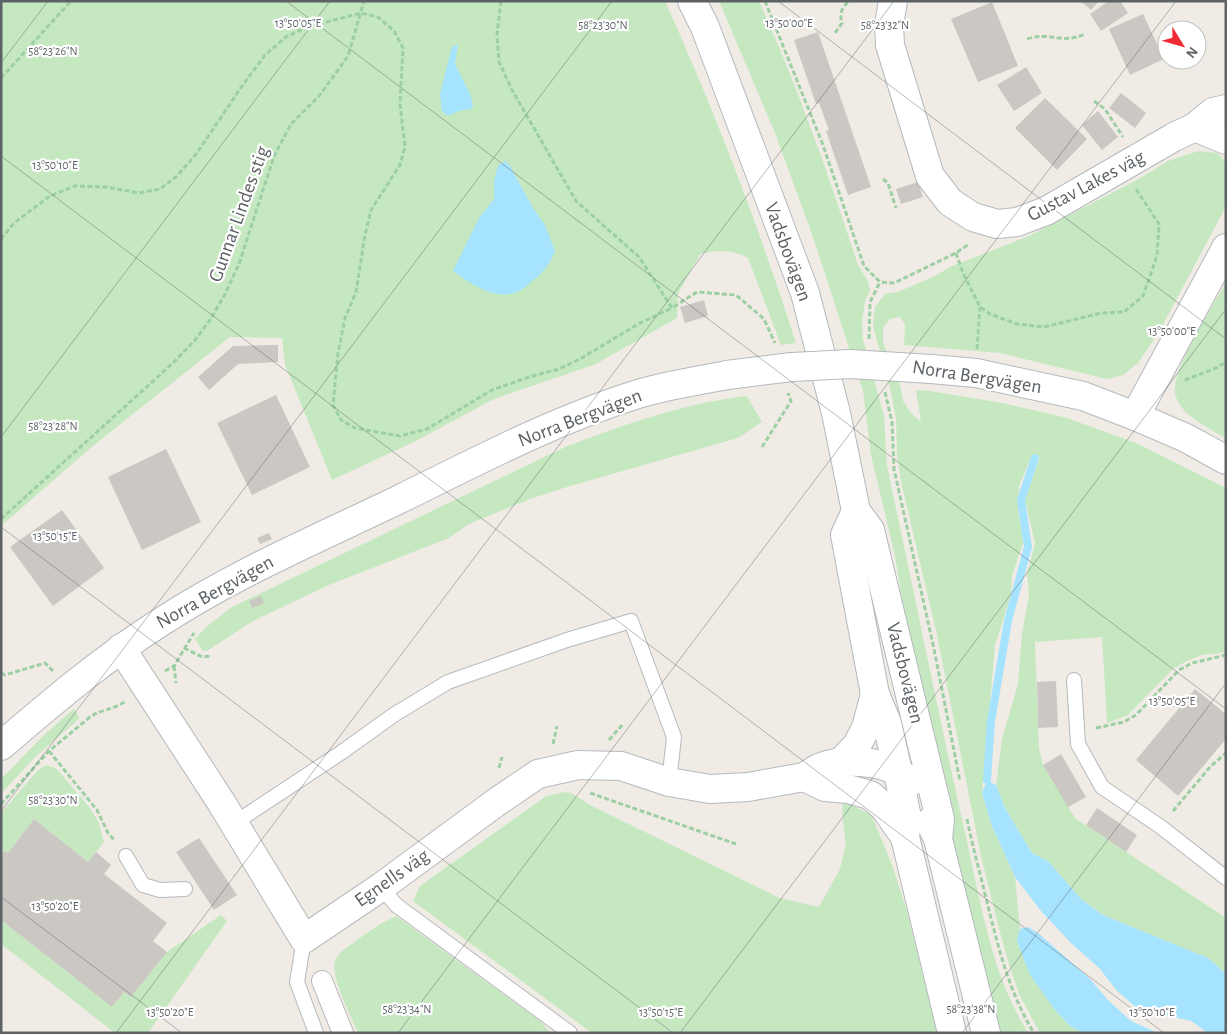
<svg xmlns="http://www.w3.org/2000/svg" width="1227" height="1034" font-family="'Alegreya Sans',sans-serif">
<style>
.green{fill:#c6e8c1}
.water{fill:#a6e3ff}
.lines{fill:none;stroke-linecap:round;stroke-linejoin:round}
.stream{stroke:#a6e3ff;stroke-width:8}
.building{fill:#cbc7c2}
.service-casing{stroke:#b6b9bc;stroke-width:16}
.pedestrian-casing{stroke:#b6b9bc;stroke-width:22}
.minor-casing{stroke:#b6b9bc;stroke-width:30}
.tertiary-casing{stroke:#b6b9bc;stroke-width:30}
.secondary-casing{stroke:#b4b9bd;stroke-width:30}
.path{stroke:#9ccfa4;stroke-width:3;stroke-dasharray:5 2.5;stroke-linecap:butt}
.service{stroke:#fff;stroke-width:14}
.pedestrian{stroke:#fff;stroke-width:20}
.minor{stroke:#fff;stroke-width:28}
.tertiary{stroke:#fff;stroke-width:28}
.secondary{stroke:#fff;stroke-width:28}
.tertiary-bridge-casing{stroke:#b6b9bc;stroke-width:30;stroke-linecap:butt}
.tertiary-bridge{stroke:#fff;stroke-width:28}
.ticks{fill:none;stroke:#5d6266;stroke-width:1;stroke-opacity:0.45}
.labels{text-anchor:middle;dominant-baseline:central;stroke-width:4.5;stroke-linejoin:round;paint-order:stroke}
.street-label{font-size:20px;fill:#5d6266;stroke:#fff}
.ticks-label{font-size:12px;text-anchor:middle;fill:#5d6266;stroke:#fff;stroke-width:4.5;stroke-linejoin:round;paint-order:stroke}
</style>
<rect width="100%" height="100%" fill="#f0ece5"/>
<g class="green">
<path d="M1,1H665C715,112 759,227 796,343L781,345L748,258C731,249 718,250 700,254L678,294L677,318L596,364L494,399L416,441L332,480L285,365L282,338L230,337L94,445L1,526Z"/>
<path d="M719,1H759C798,87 829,176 858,265L868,281L870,290L865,301L862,321L863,339L884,416L887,466C913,586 937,708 964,828C980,897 990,972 1028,1033H1001L977,947L911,653L895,556L871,455L863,391L813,237L775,133Z"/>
<path d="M1198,151L1217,153L1226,162V204L1222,214L1159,332L1138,363L1123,375L1107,379L1000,353L904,345L905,324L900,317L890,319L883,328V343L901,388L903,401L911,413L921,422L916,390L930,391L1003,403L1067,418L1136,443L1226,488V652L1202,655L1187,661L1173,669L1128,715L1107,723L1102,637L1035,642L1039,748L1043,765L1075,818L1226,918V974L1208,958L1103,915L1081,899L1048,861L1032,853L1005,808L996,785L1002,739L1018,684L1022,633L1029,595L1027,573L1035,543L1025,500L1040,457L1032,456L1019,486L1018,512L1024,540L1012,576L1011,595L995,645L982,793L992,826L1015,877L1020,929L1017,941L1022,953L1070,1026L1083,1033H1040L1020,996L1010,968L998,925L981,856L937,635L902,486L897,457L896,419L890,388L873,326L875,307L885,294L898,292L935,276L950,267L1029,236L1137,180L1168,161Z"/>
<path d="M1226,283V438C1210,429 1181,415 1176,397C1168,373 1213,306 1226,283Z"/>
<path d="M747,396L762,422L738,438L567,487L530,499L469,524L449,538L329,585L253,621L207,651H203L195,639L206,627L232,607L565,447C623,425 684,403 747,396Z"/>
<path d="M74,709L78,715L79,719L34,758L1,794V779L46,733Z"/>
<path d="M46,765L56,768L90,808L99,823L104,842L88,862L34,819L8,853L4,851L1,854V813L37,771Z"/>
<path d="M565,792L571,793L592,806L780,898L819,907L840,869L846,844L843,821L842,801L860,809L872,816L892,865L907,911L937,1033H592L413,901L420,886L546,796Z"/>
<path d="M221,915L227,921L148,1033H115L1,944V920L112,1007L124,992L131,997L167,952Z"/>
<path d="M396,916L541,1022L550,1033H358C352,1018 328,974 336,959C340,951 349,946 356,941C369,931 381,923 396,916Z"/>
</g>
<g class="water">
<path d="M458,44L455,64L471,96L473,108L459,111L448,116L442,111L440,94L452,47Z"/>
<path d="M505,161L510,166L533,208L545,225L555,251C550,264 543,273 532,281C528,285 522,290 517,292C494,301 470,283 453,271L479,218L494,199V181L498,166Z"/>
<path d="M987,780L996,785L1005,808L1032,853L1048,861L1081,899L1103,915L1208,958L1226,974V1033H1208L1191,1021L1138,1009L1117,991L1100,969L1071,943L1041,911L1015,877L992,826L982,793Z"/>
<path d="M1028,927L1038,933L1090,979L1108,1000L1131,1021L1158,1033H1083L1070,1026L1055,1010L1030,975L1017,941L1020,929Z"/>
</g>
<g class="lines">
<path class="stream" d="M987,780L991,721L1008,621L1028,547L1021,500L1035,458"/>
</g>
<g class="building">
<path d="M1080,1H1099L1091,10Z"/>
<path d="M1109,1H1120L1128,13L1101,31L1090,14Z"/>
<path d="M992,2L1018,66L978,82L951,19Z"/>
<path d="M1143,14L1164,59L1130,75L1109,29Z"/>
<path d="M818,32L871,187L848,195L826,131L829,130L819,103L816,104L794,40Z"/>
<path d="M1026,67L1042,93L1014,111L997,85Z"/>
<path d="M1121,93L1146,113L1135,128L1109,108Z"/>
<path d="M1045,98L1087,139L1057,170L1015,128Z"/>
<path d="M1098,111L1118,137L1102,150L1082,125Z"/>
<path d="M918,182L923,197L901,204L896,189Z"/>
<path d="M704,300L708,316L685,323L680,307Z"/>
<path d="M278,345V362L238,364L209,390L198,377L233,346Z"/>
<path d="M276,395L310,467L252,495L217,423Z"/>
<path d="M166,449L201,522L142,550L108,477Z"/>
<path d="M62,510L104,568L53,606L10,547Z"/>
<path d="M269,533L272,539L260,544L257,538Z"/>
<path d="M261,596L264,603L252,608L249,601Z"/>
<path d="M1056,681L1058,727L1038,728L1037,682Z"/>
<path d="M1195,689L1226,714V739L1178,796L1136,760Z"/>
<path d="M1061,754L1086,797L1068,807L1043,765Z"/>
<path d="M1097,808L1137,835L1126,852L1086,825Z"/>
<path d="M34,819L88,862L96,852L111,865L104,874L167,923L153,941L167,952L131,997L124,992L112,1007L1,920V854L4,851L8,853Z"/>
<path d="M199,838L237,895L214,910L176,852Z"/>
</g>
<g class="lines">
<g class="service-casing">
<g id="service">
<path d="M1074,680L1078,744L1102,787L1161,827L1226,878"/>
<path d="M233,824L342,752L395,714L448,682L567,640L631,621L674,737L669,782"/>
<path d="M126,856L143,885L160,890L185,889"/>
<path d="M381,887L396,905L570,1033"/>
<path d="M304,939L297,982L316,1033"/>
</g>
</g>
<g class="pedestrian-casing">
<path id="pedestrian" d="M322,981L343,1033"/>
</g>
<g class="minor-casing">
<g id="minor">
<path d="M893,1L889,25L890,45L930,176L950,202L973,217L997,224L1017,222L1046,211L1174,137L1195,127L1213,112L1226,109"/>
<path d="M1195,127L1226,140"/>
<path d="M1135,416L1226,248"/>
<path d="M121,648L221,802L304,939L381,887L498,801L538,774L578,765L621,766L669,782L710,789L748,787L804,777"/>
</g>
</g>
<g class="tertiary-casing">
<g id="tertiary">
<path d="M931,369L976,373L1083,396L1135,416L1186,438L1226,460"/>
<path d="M1,746C52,702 104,658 161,622C236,573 319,538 400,499C477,461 555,420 638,394C667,385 697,381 727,375"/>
</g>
</g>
<g class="secondary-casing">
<g id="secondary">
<path d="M692,1L705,27L805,293L836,413L856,511L870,530L940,819L938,839"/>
<path d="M856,511L845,535L875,694L887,723L898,772L907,818L905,837L952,1033"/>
<path d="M841,762L857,745L866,728L875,694"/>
<path d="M804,777C810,774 815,769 821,767C842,759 879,760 898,772C902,774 906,779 910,782"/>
<path d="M804,777L825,787L848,789L870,795L884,807L905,837"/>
<path d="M930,822L938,839L986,1033"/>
</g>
</g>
<g class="path">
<path d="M501,1L497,34L499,62L512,90L576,201L639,257L672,308L697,292L736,295L764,319L775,343"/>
<path d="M765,1L823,145L864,266L880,282L894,283L956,253L969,244"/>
<path d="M835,33L842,23C839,13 842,8 849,1"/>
<path d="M1027,39C1051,31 1061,45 1085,34"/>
<path d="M1,78L71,1"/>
<path d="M1094,101L1105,109L1123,137"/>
<path d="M883,179L888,183L896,208"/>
<path d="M1,239L14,223L50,196L75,186L106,187L139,193L160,189L177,176L197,153L242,86L265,55L286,37L307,27L361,13L378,17L394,31L403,48L400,104L405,147L400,165L371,210L365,235L356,292L345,318L338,353L333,405L341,420L355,428L400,436L427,429L492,390L529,377L559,369L580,359L640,323L672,308"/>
<path d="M956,253L963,273L980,307L990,314L1017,324L1044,327L1101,313L1124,312L1143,296L1157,256L1159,224L1136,189"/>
<path d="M869,339L870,302L880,282"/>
<path d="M977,349L980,307"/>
<path d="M1185,380L1216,368L1226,362"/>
<path d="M885,392L892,422L894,469L934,649L960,781"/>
<path d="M762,447L791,401L788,393"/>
<path d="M1,519L173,363L195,340L210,320L224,296L239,264L274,156L291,124L320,95L348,56L364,1"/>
<path d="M184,648L202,657L212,656"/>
<path d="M174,666L176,683"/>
<path d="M165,671L174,666L194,633"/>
<path d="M1,673L5,675L45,663L53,671"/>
<path d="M1096,728L1124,722L1136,715L1179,670L1192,663L1226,655"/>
<path d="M609,740L623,724"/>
<path d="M553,744L557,726"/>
<path d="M49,751L97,810L108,833L115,841"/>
<path d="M499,768L502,757"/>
<path d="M590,793L736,844"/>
<path d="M1,804L49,751L90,717C102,709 113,710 126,701"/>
<path d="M1173,811L1211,766L1226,753"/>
<path d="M967,819C972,844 979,869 985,894C997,942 1008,991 1034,1033"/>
</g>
<use href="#service" class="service"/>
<use href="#pedestrian" class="pedestrian"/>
<use href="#minor" class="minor"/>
<use href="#tertiary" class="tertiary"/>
<use href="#secondary" class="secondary"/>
<g class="tertiary-bridge-casing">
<path id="tertiary-bridge" d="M727,375L792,367L850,364L931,369"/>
</g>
<use href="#tertiary-bridge" class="tertiary-bridge"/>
</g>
<path class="ticks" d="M286,1L1226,709M778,1L1226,339M1,63L48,1M1,156L1164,1033M1,437L330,1M1,527L673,1033M1,811L612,1M1,897L182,1033M116,1033L894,1M398,1033L1176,1M680,1033L1226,309M962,1033L1226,683"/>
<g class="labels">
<g class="street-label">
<text transform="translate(1086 186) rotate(-28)">Gustav Lakes väg</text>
<text transform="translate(239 214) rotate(-70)">Gunnar Lindes stig</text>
<text transform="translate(788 252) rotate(70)">Vadsbovägen</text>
<text transform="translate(977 377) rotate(9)">Norra Bergvägen</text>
<text transform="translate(580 418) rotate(-21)">Norra Bergvägen</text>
<text transform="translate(215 592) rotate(-29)">Norra Bergvägen</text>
<text transform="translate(905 673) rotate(76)">Vadsbovägen</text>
<text transform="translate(392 878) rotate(-35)">Egnells väg</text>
</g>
</g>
<g class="ticks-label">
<text x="298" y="27">13°50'05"E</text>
<text x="789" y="27">13°50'00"E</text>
<text x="603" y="29">58°23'30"N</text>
<text x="885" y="29">58°23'32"N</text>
<text x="53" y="55">58°23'26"N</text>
<text x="55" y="169">13°50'10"E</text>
<text x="1172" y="335">13°50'00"E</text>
<text x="53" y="430">58°23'28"N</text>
<text x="55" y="540">13°50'15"E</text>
<text x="1172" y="705">13°50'05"E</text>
<text x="53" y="804">58°23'30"N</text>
<text x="55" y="910">13°50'20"E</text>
<text x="407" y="1013">58°23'34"N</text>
<text x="971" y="1013">58°23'38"N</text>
<text x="170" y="1016">13°50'20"E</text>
<text x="661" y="1016">13°50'15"E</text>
<text x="1152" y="1016">13°50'10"E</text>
</g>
<rect width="1227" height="1034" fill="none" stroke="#5d6266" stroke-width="5"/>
<g transform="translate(1182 45) rotate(127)"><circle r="24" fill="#ffffff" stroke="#bec0c2"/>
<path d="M0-4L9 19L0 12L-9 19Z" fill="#f02b34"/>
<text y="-8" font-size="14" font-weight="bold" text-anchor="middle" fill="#5d6266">N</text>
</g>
</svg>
